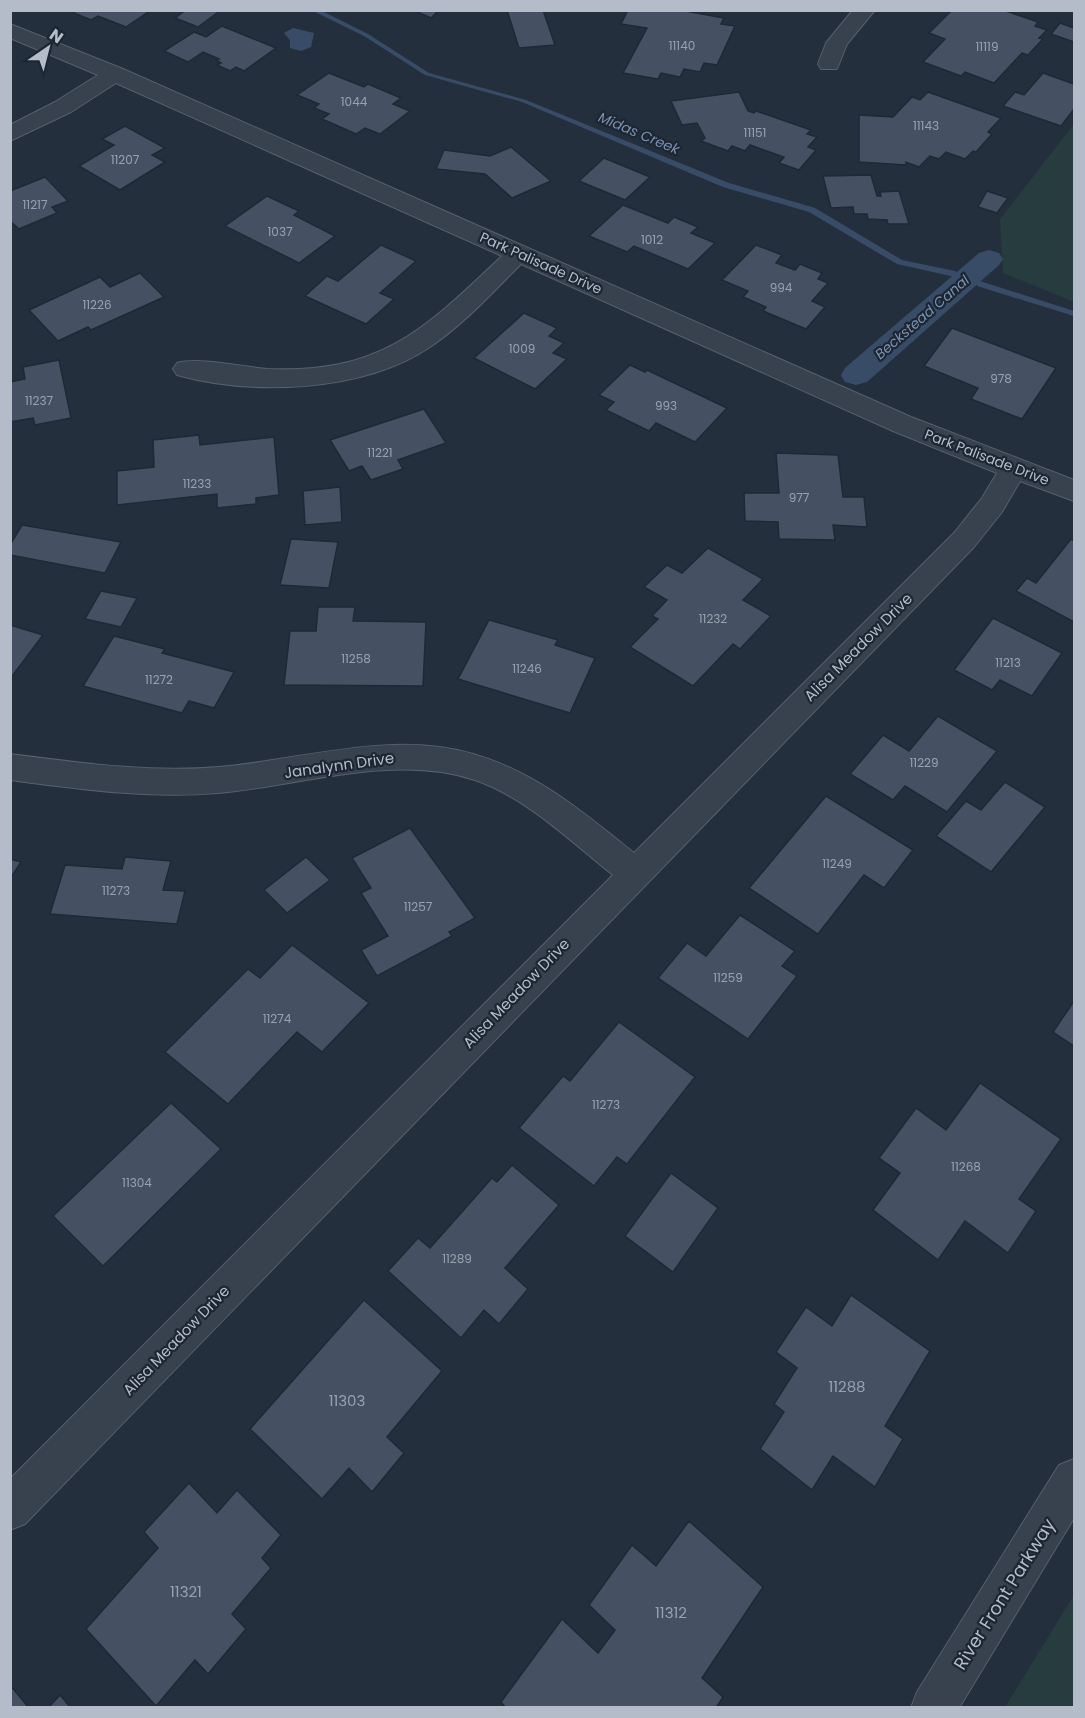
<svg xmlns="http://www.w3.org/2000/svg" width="1085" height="1718" font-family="Poppins,sans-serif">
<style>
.green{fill:#263c3f}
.water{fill:#394c67}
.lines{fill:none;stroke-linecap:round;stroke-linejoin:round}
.stream{fill:#394c67;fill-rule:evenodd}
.canal{fill:#394c67;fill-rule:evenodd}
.building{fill:#455162;stroke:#1f2835;stroke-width:1.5}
.minor-casing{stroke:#565f6c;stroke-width:2}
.tertiary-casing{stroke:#565f6c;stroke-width:2}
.minor{fill:#38414e;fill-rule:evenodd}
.tertiary{fill:#38414e;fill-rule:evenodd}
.labels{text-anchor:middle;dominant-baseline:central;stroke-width:4.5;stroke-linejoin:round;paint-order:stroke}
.number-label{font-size:12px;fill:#98a1af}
.far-water-label{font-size:14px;font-style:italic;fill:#7c92b1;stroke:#1d2633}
.far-street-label{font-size:14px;fill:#b4bcc9;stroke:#1d2633}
.street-label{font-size:15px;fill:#b4bcc9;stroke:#1d2633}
.near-number-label{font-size:15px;fill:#98a1af}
.near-street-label{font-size:18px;fill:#b4bcc9;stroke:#1d2633}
</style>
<rect width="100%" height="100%" fill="#242f3e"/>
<g class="green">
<path d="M1074,124V302L1003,273L1000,219Z"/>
<path d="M1074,1595V1707H1005Z"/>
</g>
<path class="water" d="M293,28L314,33L311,47L301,51L290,48V40L284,33Z"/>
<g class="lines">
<g class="stream">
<path d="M311,10H320L368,34L429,73L526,100L729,183L815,208L902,260L955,271L959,274L955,277L897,264L809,212L723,187L522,102L425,75L364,36Z"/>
<path d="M980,281L1074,311V316L977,286V282Z"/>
</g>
<path class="canal" d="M989,250L999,253L1003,259L999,265L867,382L856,385L845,382L841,375L845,368L979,253Z"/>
</g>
<g class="building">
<path d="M74,10H151L126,27L98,16L91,20L74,13Z"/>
<path d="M186,10H221L198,27L175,18Z"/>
<path d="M413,10H439L431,18Z"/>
<path d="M507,10H543L555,45L519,48Z"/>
<path d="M628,10H680L724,18L721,24L735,26L717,65L704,63L700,72L684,69L680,77L661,73L658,79L623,73L647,28L621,24Z"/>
<path d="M952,10H1003L1038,22L1035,26L1047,30L1039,38L1043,39L1028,55L1022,53L994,83L965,72L961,76L923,62L945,39L929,33Z"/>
<path d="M1060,23L1074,28V42L1051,34Z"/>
<path d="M222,26L276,48L244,71L236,67L230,71L217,65L221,63L216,60L219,59L203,52L188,62L164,51L194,32L206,37Z"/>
<path d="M329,73L364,87L368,84L401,98L393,104L410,111L380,134L365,128L356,134L322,119L329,114L314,108L319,104L297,95Z"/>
<path d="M1043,73L1074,84V109L1061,126L1003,106L1015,92L1024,95Z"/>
<path d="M739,92L748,111L754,113L756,111L811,130L807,134L817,137L808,147L816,150L799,170L779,163L784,157L750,145L745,151L732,146L728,151L701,141L705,138L697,123L682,125L671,101Z"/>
<path d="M928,92L1001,118L988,132L992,134L976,152L973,151L965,159L946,152L939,159L930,156L919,167L906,162V165L859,162V115L893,117L912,97L920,100Z"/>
<path d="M125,126L165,148L152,155L165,162L120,190L79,166L114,145L102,139Z"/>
<path d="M511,147L551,181L512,198L485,174L436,169L444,150L490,156Z"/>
<path d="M604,158L650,177L625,200L579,181Z"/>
<path d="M871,175L877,196H881L880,192L899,191L909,224H888L887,220L868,219L867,214H854L853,207L831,208L823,176Z"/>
<path d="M45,177L68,201L52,207L57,213L19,229L10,221V191Z"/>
<path d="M987,191L1008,198L997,213L978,207Z"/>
<path d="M267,196L299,211L294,215L335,236L299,263L225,226Z"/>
<path d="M623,205L668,223L674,217L698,227L691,233L715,243L688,269L634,246L627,252L589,236Z"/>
<path d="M381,245L416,261L380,293L394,299L366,324L305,296L327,276L338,281Z"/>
<path d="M756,245L782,255L776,263L795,270L800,264L822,273L818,279L828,283L812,301L825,307L806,329L763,311L766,307L743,297L748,291L722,280Z"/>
<path d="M140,273L164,297L91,330L88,327L58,341L29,310L100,277L110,287Z"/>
<path d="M524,313L557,328L549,336L564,343L553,353L567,359L535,389L474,358Z"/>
<path d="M952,328L1056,368L1022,419L971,399L978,388L924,366Z"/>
<path d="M59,360L71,418L35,425L33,418L10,422V382L25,379L23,367Z"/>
<path d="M630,365L645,372L647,370L727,408L695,442L656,423L649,431L606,410L614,402L599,395Z"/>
<path d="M424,409L446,443L398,460L403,469L371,480L362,466L349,471L330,440Z"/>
<path d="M199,435L200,445L274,437L279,495L256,498V504L217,508V494L117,505V471L154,467L153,440Z"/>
<path d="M776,453L838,455L843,497H864L867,527L833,525L835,540L779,539L778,522L745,521L744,493H779Z"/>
<path d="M340,487L342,522L305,525L303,491Z"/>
<path d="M22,525L121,542L105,573L10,555V545Z"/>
<path d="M291,539L338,542L329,588L280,585Z"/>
<path d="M1071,539L1074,541V622L1016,591L1027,578L1036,583Z"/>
<path d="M708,548L763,579L743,600L771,616L740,649L733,644L693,686L630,647L658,619L652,616L667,600L644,587L667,565L682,573Z"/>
<path d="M101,591L137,598L121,627L85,619Z"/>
<path d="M318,607H355L353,621L426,622L423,686L284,685L290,631H316Z"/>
<path d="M993,618L1062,653L1032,696L1000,680L992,690L954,670Z"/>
<path d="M489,620L558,640L555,645L595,658L570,713L458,679Z"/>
<path d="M10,625L43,635L10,679Z"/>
<path d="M114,636L165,649L162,653L234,672L214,708L189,701L182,713L83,686Z"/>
<path d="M938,716L997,751L947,812L905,786L893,800L850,774L883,735L909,751Z"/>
<path d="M1005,782L1045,807L991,872L936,836L966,801L981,810Z"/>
<path d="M826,796L913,850L884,888L864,875L818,934L749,888Z"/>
<path d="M410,828L475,918L449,932L452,936L377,976L361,950L388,936L361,893L371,888L352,858Z"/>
<path d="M125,857L171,861L163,890L185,891L177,924L50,914L65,865L122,869Z"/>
<path d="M306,857L330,880L287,913L264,890Z"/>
<path d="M10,859L21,862L10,879Z"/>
<path d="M740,915L795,951L782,966L797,976L748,1039L658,978L687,943L706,956Z"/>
<path d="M292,945L369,1003L322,1052L297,1032L228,1104L165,1052L248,969L260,978Z"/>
<path d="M1074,1001V1046L1053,1032Z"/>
<path d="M619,1022L695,1077L627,1164L617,1157L594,1186L519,1128L563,1076L570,1081Z"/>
<path d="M980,1083L1061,1139L1019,1199L1036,1211L1008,1253L965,1221L938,1260L873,1210L900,1173L879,1158L916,1108L946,1130Z"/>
<path d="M171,1103L221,1149L103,1266L53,1216Z"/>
<path d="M512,1165L559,1205L505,1268L528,1289L499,1324L484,1310L461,1338L388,1271L418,1238L430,1248L492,1178L497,1182Z"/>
<path d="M671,1173L718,1208L673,1272L625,1236Z"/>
<path d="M851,1295L930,1351L885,1426L903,1439L875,1487L833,1456L812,1490L760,1449L784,1412L774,1404L797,1368L776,1352L806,1307L832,1326Z"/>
<path d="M364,1300L442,1371L387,1437L404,1453L372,1492L349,1468L322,1499L250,1429Z"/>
<path d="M189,1483L217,1513L237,1490L281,1535L262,1558L271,1568L232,1614L246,1629L208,1674L195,1660L156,1706L86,1629L158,1548L144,1532Z"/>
<path d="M689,1521L763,1587L702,1678L723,1697L716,1708H506L501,1702L562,1619L598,1653L615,1630L589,1605L632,1545L656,1566Z"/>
<path d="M10,1685L29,1708H10Z"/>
<path d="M60,1695L71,1708H48Z"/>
</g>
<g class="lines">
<g class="minor-casing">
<g id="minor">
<path d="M853,10H875L847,44L837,69H821L818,64L826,43Z"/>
<path d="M10,24L123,69L911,417L1074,480V501L1020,481L1002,512L974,547L25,1524L10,1530V1479L613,875C570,841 527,798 475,780C393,753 301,786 218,793C149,799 79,789 10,780V754C80,763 150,773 219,767C302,760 390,730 473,754C536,772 584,813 634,853L954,533L982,498L997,473L893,431L521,264C492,293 464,324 430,347C364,392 252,396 177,375L173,369L177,363C198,357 243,367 268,369C381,374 425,329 502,256L116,83L71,112L10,141V125L55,102L98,75L10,38Z"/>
</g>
</g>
<g class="tertiary-casing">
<path id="tertiary" d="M1074,1459V1518L959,1708H911L917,1692L1059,1465Z"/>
</g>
<use href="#minor" class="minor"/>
<use href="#tertiary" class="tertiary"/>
</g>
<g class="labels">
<g class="number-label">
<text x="682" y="45">11140</text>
<text x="987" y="46">11119</text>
<text x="354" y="101">1044</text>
<text x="926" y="125">11143</text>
<text x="755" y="132">11151</text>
<text x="125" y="159">11207</text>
<text x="35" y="204">11217</text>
<text x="280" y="231">1037</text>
<text x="652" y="239">1012</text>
<text x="781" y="287">994</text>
<text x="97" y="304">11226</text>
<text x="522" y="348">1009</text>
<text x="1001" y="378">978</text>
<text x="39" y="400">11237</text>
<text x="666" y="405">993</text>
<text x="380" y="452">11221</text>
<text x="197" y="483">11233</text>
<text x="799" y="497">977</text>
<text x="713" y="618">11232</text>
<text x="356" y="658">11258</text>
<text x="1008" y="662">11213</text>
<text x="527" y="668">11246</text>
<text x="159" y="679">11272</text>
<text x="924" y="762">11229</text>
<text x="837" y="863">11249</text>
<text x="116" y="890">11273</text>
<text x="418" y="906">11257</text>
<text x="728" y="977">11259</text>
<text x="277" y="1018">11274</text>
<text x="606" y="1104">11273</text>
<text x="966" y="1166">11268</text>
<text x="137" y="1182">11304</text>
<text x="457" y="1258">11289</text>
</g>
<g class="far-water-label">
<text transform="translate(639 133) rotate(23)">Midas Creek</text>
<text transform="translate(922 317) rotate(-41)">Beckstead Canal</text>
</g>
<g class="far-street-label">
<text transform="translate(541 263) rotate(24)">Park Palisade Drive</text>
<text transform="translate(987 457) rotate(21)">Park Palisade Drive</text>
</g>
<g class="street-label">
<text transform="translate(858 647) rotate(-45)">Alisa Meadow Drive</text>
<text transform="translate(339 765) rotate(-8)">Janalynn Drive</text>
<text transform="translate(516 993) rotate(-46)">Alisa Meadow Drive</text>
<text transform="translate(176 1340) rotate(-46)">Alisa Meadow Drive</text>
</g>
<g class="near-number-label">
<text x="847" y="1386">11288</text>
<text x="347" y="1400">11303</text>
<text x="186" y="1591">11321</text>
<text x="671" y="1612">11312</text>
</g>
<g class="near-street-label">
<text transform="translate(1004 1594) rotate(-58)">River Front Parkway</text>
</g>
</g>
<rect width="1085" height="1718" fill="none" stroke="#b4bcc9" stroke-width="24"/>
<g transform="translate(48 48) rotate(35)" stroke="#1d2633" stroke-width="4.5" paint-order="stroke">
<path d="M0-4.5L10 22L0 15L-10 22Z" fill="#b4bcc9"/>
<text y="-9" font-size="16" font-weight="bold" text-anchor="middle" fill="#b4bcc9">N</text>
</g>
</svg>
